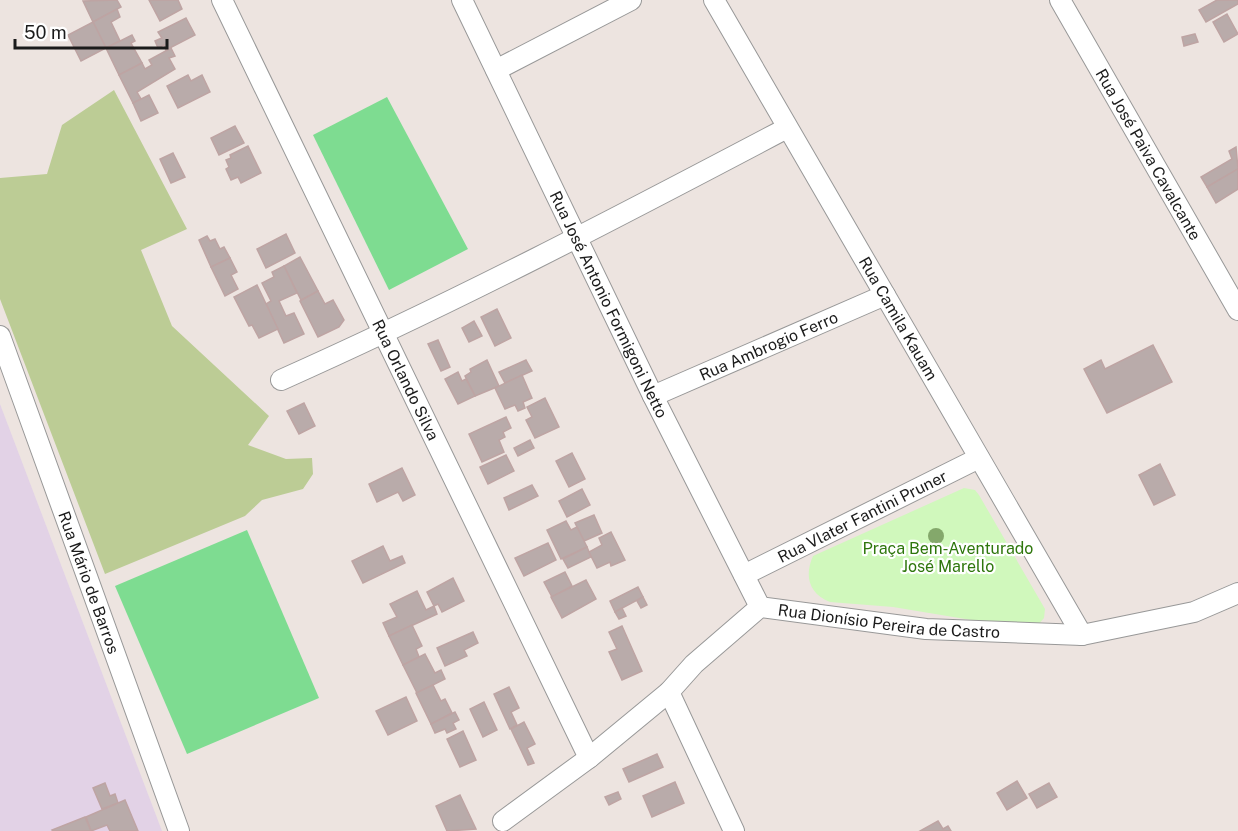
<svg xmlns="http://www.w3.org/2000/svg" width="1238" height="831" font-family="'Public Sans',sans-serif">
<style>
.industrial{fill:#e2d2e6}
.forest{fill:#bccc95}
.park{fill:#d0f8bc}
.pitch{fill:#7edc91}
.building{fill:#b9abaa;stroke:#bea4a3;stroke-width:1.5}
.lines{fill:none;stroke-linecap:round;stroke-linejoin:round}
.street-casing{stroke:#989898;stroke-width:22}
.street{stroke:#fff;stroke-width:20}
.tree{fill:#84a86b}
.labels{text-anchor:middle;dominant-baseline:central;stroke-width:4.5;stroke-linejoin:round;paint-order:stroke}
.street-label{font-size:16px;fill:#1b1b1b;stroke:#fff}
.park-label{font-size:16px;fill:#2e760c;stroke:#fff}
</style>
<rect width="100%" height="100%" fill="#ede4e0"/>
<path class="industrial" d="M0,404L162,831H0Z"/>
<path class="forest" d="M114,90L187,229L141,250L172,326L269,416L248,445L286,459L312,458L313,474L303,489L262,500L245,516L105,574L0,299V178L47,174L62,125Z"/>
<path class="park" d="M964,488L975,490L979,495L1045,609L1044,618L1038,625L1019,628L893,607L830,602C809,594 804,576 813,556Z"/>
<g class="pitch">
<path d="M387,97L468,249L389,290L313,135Z"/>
<path d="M247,530L319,698L187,754L115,586Z"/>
</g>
<g class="building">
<path d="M117,0L121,7L93,22L83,1Z"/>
<path d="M149,0H178L182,9L160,21Z"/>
<path d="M1217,0H1238V4L1206,22L1199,10Z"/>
<path d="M117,9L120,17L111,22L120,41L106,48L93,22Z"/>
<path d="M1227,14L1238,34L1224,42L1213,22Z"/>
<path d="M186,18L195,35L166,50L164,45L158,48L155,41L162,38L158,32Z"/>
<path d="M93,22L106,48L81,61L68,35Z"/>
<path d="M1195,34L1198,42L1184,46L1182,37Z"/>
<path d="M132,35L135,41L131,43L142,63L119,75L106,48Z"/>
<path d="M171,48L175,56L169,58L175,69L137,92L141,99L133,103L119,75L142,63L145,69L152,65L149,60Z"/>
<path d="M188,75L191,81L202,75L210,92L178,108L167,86Z"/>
<path d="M149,95L158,113L141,121L133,103Z"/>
<path d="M235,126L244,143L219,155L211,138Z"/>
<path d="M248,146L261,173L241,183L238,177L231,180L226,169L229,167L226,160L231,158L230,155Z"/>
<path d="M1236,147L1238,169L1207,187L1201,177L1232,159L1229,151Z"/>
<path d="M173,153L185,177L171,183L160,159Z"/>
<path d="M1238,169V189L1216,203L1207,187Z"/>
<path d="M286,234L295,253L266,268L257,249Z"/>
<path d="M207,236L210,241L215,239L220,249L224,247L230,258L211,267L199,240Z"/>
<path d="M300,257L318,291L301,300L284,266Z"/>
<path d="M230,258L237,272L231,275L238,289L225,296L211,267Z"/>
<path d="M284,266L297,293L279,301L286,316L294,313L304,334L284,343L266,304L271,301L262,283L274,277L272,272Z"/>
<path d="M257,285L278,329L259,338L252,325L249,326L234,297Z"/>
<path d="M318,291L325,304L333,300L344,320L339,327L318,337L300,301Z"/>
<path d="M497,309L511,338L495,346L481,317Z"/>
<path d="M474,321L482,336L469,342L462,328Z"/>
<path d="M438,340L450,367L441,371L428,344Z"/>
<path d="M1153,345L1172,382L1107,413L1084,369L1101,360L1105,369Z"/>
<path d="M487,360L499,386L475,396L465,376L471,372L470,369Z"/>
<path d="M526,360L532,371L505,383L499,372Z"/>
<path d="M458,372L462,381L466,379L475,396L458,404L445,379Z"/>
<path d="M522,375L532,398L523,402L525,408L518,411L515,405L505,409L495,388Z"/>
<path d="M545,398L559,427L535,438L526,420L532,417L527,407Z"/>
<path d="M304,403L315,426L299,434L287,411Z"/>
<path d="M506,417L511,428L503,432L505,437L499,440L504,452L482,462L469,434Z"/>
<path d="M530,440L534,448L518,456L514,448Z"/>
<path d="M572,453L585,479L569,487L556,461Z"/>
<path d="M506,455L514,471L488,484L480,467Z"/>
<path d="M1160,464L1175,495L1154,505L1139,475Z"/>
<path d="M402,468L415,495L403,501L398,492L377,502L369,484Z"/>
<path d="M532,485L538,496L509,510L504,498Z"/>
<path d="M582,489L590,505L567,517L559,501Z"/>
<path d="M594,515L602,533L584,541L575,523Z"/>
<path d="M566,521L571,530L577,527L587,547L561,559L547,530Z"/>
<path d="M611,532L625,560L611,566L610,562L597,568L589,552L602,545L599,538Z"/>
<path d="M548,543L556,560L524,576L515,558Z"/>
<path d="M383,546L390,561L402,556L405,563L363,583L352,561Z"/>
<path d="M587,547L591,557L568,568L563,559Z"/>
<path d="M565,572L572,586L552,597L544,582Z"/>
<path d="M453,578L464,601L442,612L438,604L434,606L427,592Z"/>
<path d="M586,580L596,599L562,618L551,597Z"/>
<path d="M638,587L643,597L615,612L610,601Z"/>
<path d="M417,591L426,610L434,606L437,614L389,636L383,623L397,617L390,604Z"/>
<path d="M643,597L647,605L641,608L637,601Z"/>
<path d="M622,608L626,616L619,619L615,612Z"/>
<path d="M412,625L422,646L416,649L419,657L403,665L389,636Z"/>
<path d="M622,626L642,671L622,680L609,652L617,649L609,632Z"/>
<path d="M473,632L478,643L464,650L467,656L445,666L437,648Z"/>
<path d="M425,654L435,673L441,670L445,679L417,693L403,665Z"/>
<path d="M433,685L441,701L445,699L452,713L431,724L416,693Z"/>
<path d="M509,687L519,708L511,712L517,725L510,729L494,694Z"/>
<path d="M406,697L417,721L388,735L376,711Z"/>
<path d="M484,702L497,730L483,737L470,709Z"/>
<path d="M455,712L459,720L453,723L456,729L447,733L445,729L435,733L431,724Z"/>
<path d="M524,722L535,744L527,748L534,763L528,765L511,729Z"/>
<path d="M463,731L476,760L460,767L447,739Z"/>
<path d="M657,754L663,767L629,782L623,769Z"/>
<path d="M1017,781L1027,798L1007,810L997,793Z"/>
<path d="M675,782L684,803L652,817L643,796Z"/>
<path d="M105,783L110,796L115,794L118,803L102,809L93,788Z"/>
<path d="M1049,783L1057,797L1037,808L1029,794Z"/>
<path d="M618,792L621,799L609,805L605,797Z"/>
<path d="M460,795L476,829L447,831L436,806Z"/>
<path d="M125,800L138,831H110L107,825L91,831L86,817Z"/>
<path d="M85,817L91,831H53L52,830Z"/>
<path d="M938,821L943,829L948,826L951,831H920Z"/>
</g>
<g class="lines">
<g class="street-casing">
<g id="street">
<path id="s1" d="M222,0L589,758"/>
<path id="s2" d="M462,0L653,396L760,607"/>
<path id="s3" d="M714,0L1082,635"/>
<path id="s4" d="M1060,0L1238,310"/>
<path d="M496,70L631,0"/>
<path id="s5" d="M0,336L179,831"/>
<path d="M281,380C454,303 620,216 787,128"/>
<path id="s6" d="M653,396L885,295"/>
<path id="s7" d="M744,575L979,458"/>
<path d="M669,692L734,831"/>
<path id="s8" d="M503,821L589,758L669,692L694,664L760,607L926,629L1082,635L1194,612L1238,593"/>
</g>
</g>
<use href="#street" class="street"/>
</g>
<circle class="tree" cx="936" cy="536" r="8"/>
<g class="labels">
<g class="street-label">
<text stroke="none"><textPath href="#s4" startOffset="178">Rua José Paiva Cavalcante</textPath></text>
<text stroke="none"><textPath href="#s2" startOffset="338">Rua José Antonio Formigoni Netto</textPath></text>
<text stroke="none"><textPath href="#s3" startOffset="368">Rua Camila Kauam</textPath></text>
<text stroke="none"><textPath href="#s6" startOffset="126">Rua Ambrogio Ferro</textPath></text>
<text stroke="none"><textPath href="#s1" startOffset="422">Rua Orlando Silva</textPath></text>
<text stroke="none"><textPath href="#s7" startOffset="132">Rua Vlater Fantini Pruner</textPath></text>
<text stroke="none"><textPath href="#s5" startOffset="262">Rua Mário de Barros</textPath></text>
<text stroke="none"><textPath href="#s8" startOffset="465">Rua Dionísio Pereira de Castro</textPath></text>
</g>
<g class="park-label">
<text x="948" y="548">Praça Bem-Aventurado<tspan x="948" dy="18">José Marello</tspan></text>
</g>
</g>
<path d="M15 39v9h152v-9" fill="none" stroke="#1b1b1b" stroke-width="3"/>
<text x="24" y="39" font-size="18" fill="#1b1b1b" stroke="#ffffff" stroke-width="4.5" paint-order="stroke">50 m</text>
</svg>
